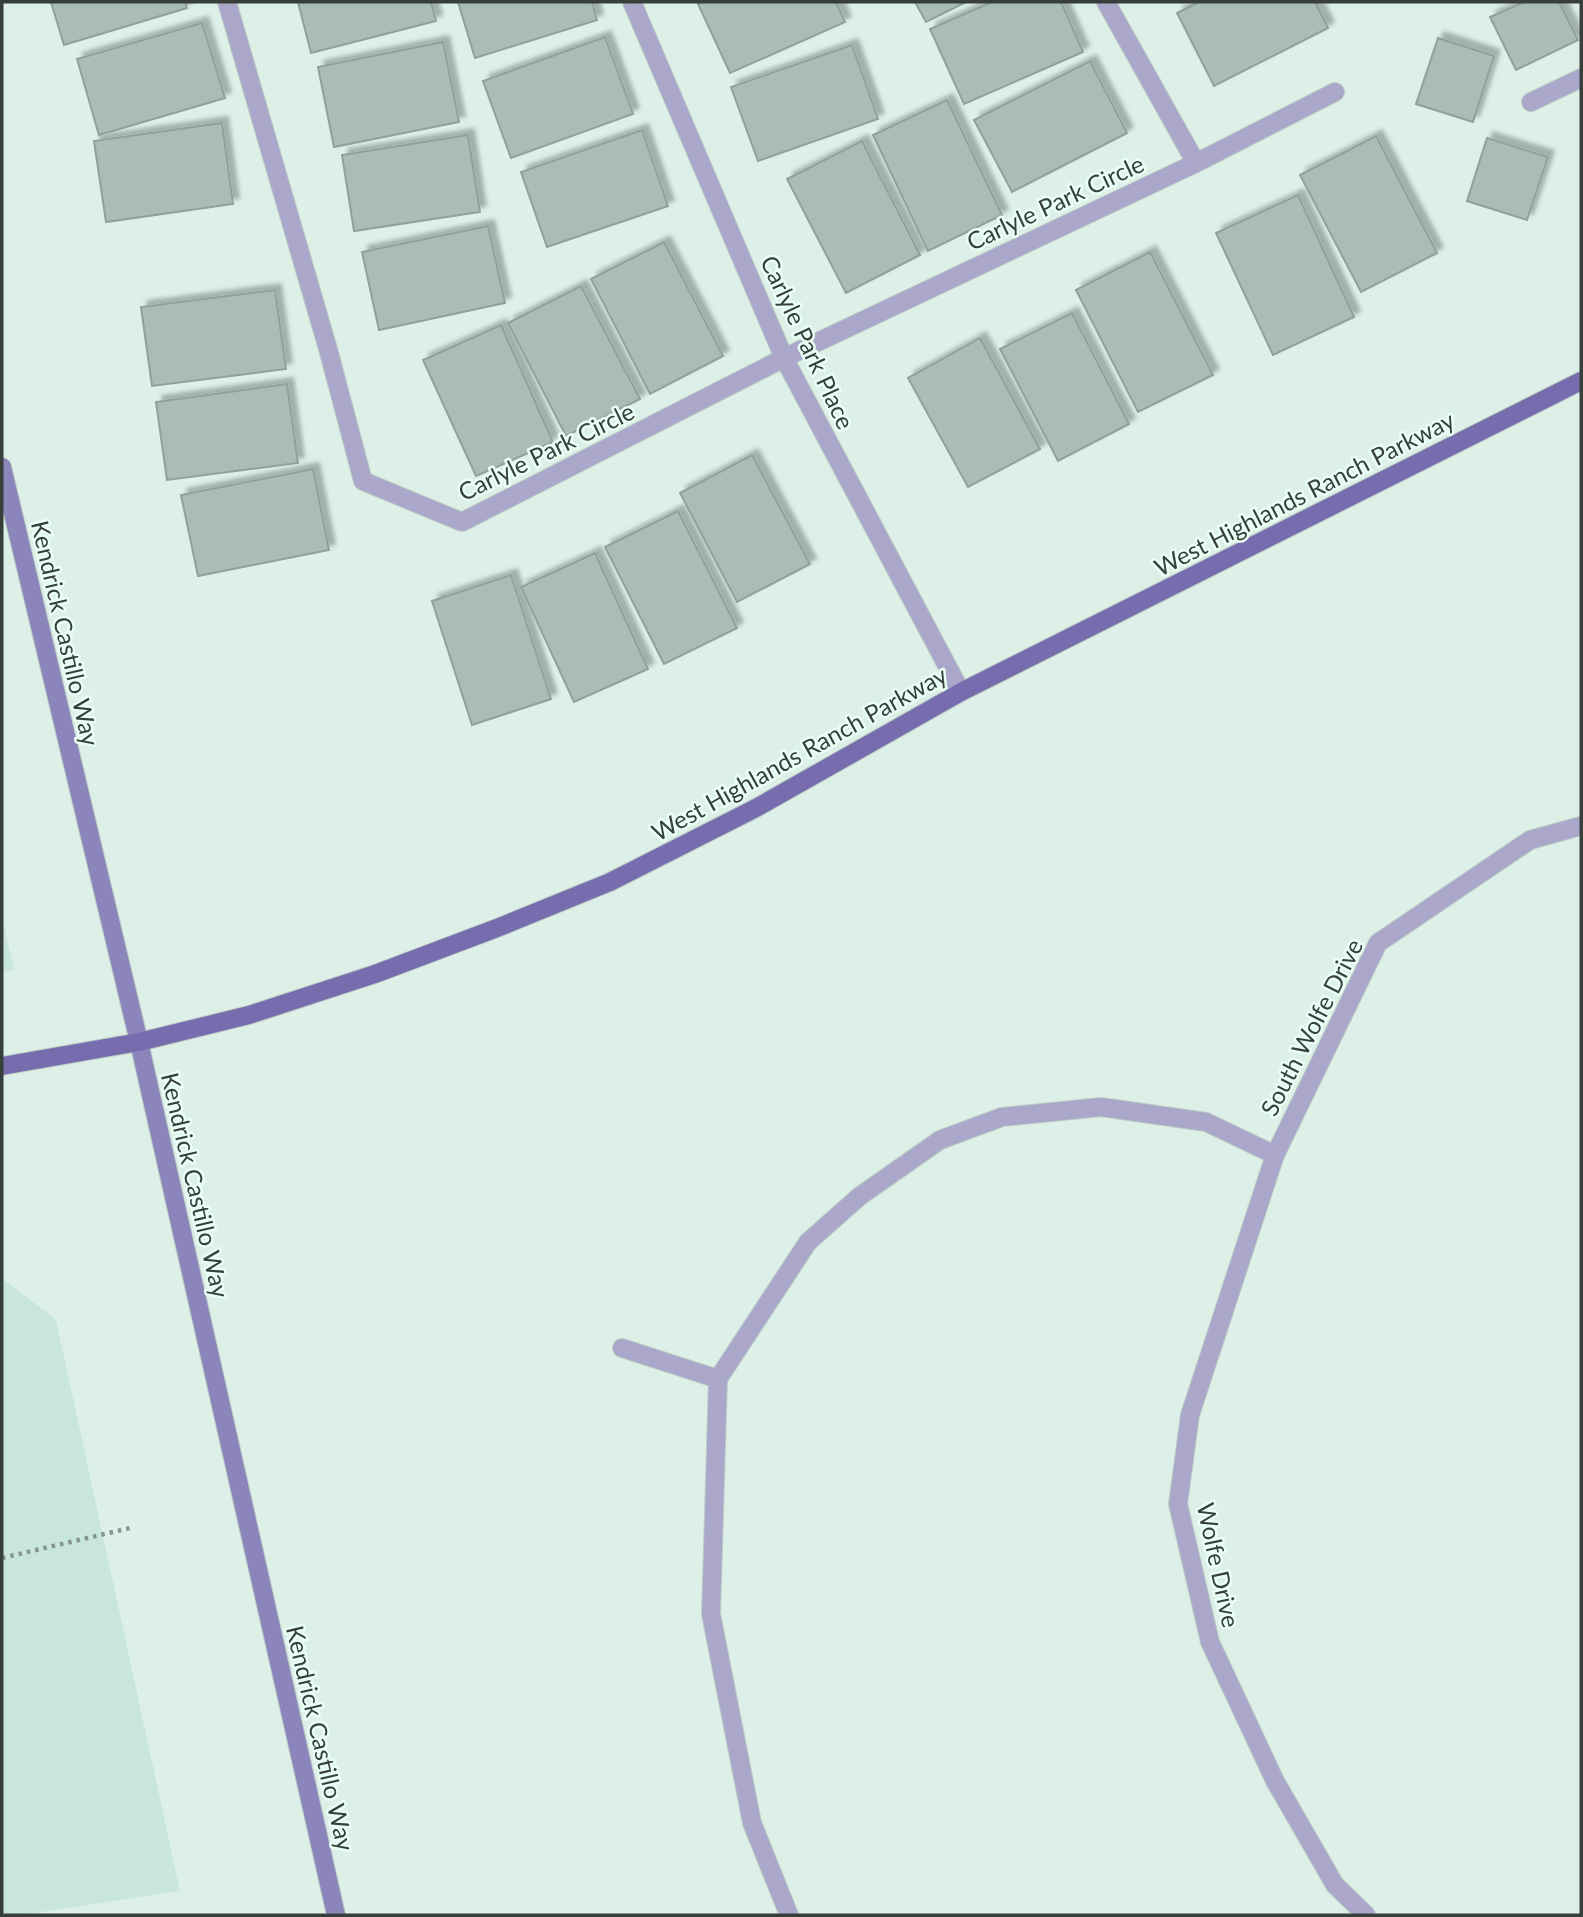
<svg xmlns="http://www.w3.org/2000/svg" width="1583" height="1917" font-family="Lato,sans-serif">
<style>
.built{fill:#c9e6db}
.building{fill:#a9bcb5;stroke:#8fa19a;stroke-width:2;filter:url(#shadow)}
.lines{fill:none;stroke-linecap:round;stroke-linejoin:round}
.lane-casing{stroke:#bbcdc5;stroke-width:20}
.street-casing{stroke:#bbcdc5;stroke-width:20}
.secondary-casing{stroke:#bbcdc5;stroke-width:20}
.primary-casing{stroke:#bbcdc5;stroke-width:20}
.path{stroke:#87958f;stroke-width:4.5;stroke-dasharray:3.5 5;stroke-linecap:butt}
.lane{stroke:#aba7cb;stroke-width:18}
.street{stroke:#aba7cb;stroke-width:18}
.secondary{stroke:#8c85bb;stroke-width:18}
.primary{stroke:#776dae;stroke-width:18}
.labels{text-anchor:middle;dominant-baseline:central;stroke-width:5;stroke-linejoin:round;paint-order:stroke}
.street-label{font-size:24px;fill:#373f3b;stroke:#e9fef5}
</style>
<defs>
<filter id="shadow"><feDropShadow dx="6" dy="-6" stdDeviation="2" flood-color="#0004"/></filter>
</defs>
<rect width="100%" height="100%" fill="#dcf0e8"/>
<g class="built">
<path d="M2,917L14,970L2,972Z"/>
<path d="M2,1278L56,1320L180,1891L21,1915H2Z"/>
</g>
<g class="building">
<path d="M51,2H185L187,8L64,45Z"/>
<path d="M298,2H431L436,21L311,53Z"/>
<path d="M458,2H592L597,20L475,58Z"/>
<path d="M702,2H836L845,22L730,73L698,4Z"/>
<path d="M915,2H966L926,22Z"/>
<path d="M992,2H1061L1083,52L964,104L930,29Z"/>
<path d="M1199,2H1315L1328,28L1214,86L1177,13Z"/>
<path d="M1524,2H1559L1578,40L1516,70L1490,17Z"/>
<path d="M202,23L225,98L99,135L77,59Z"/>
<path d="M605,37L633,114L511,158L483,81Z"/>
<path d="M1438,38L1494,56L1473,122L1416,104Z"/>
<path d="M443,42L459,122L334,147L318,67Z"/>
<path d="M852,45L878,119L758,161L731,87Z"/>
<path d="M1090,61L1127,133L1012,192L974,120Z"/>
<path d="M947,100L1002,215L928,251L873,135Z"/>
<path d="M222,123L233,204L106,222L94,141Z"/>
<path d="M642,130L668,206L547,247L521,172Z"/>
<path d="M468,135L480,212L354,231L342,155Z"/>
<path d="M1376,136L1437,253L1361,292L1300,175Z"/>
<path d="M1487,138L1548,157L1527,220L1467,201Z"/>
<path d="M862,141L920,255L846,293L787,179Z"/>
<path d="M1298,195L1354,317L1273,355L1216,233Z"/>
<path d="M488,226L505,303L379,330L362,252Z"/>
<path d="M664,242L723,356L650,394L591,279Z"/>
<path d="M1150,252L1213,375L1138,412L1076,290Z"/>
<path d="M581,286L640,399L566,436L508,323Z"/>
<path d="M275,290L286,369L152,386L141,307Z"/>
<path d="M1072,313L1129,424L1058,461L1000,349Z"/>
<path d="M501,325L553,442L476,476L423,360Z"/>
<path d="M980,338L1040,449L968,487L908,378Z"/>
<path d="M287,384L298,463L167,480L156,402Z"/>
<path d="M752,455L810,564L737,602L680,493Z"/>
<path d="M313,469L329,550L198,576L181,495Z"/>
<path d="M678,511L737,628L664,664L605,547Z"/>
<path d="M595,553L648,669L574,702L521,587Z"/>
<path d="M511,575L551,699L472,725L432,601Z"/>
</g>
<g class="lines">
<g class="lane-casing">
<path id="lane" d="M1531,102L1581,78"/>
</g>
<g class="street-casing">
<g id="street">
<path d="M227,2L328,349L363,481L462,522L784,358L1196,163L1106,2"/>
<path d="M632,2L784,358L961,692"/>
<path d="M1196,163L1335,92"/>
<path d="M622,1348L718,1379"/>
<path d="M789,1915L752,1823L711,1614L718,1379L808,1242L860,1196L940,1140L1002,1117L1101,1107L1206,1122L1275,1155"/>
<path d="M1366,1915L1335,1885L1275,1781L1210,1642L1178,1504L1190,1415L1275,1155L1378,943L1530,840L1581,826"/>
</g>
</g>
<g class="secondary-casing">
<path id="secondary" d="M2,467L139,1042L336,1915"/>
</g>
<g class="primary-casing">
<path id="primary" d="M2,1066L139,1042L249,1015L375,974L497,928L610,882L756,808L961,692L1581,381"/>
</g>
<path class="path" d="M2,1558L130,1528"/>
<use href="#lane" class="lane"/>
<use href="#street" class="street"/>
<use href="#secondary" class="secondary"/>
<use href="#primary" class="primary"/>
</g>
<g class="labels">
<g class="street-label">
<text transform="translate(1055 202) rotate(-25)">Carlyle Park Circle</text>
<text transform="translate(808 342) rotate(65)">Carlyle Park Place</text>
<text transform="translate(546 451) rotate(-26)">Carlyle Park Circle</text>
<text transform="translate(1304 493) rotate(-27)">West Highlands Ranch Parkway</text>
<text transform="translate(66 633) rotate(77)">Kendrick Castillo Way</text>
<text transform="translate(799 753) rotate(-29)">West Highlands Ranch Parkway</text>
<text transform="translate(1311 1027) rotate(-63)">South Wolfe Drive</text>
<text transform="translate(196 1185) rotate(77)">Kendrick Castillo Way</text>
<text transform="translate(1219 1565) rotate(78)">Wolfe Drive</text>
<text transform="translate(321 1738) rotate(77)">Kendrick Castillo Way</text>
</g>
</g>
<rect width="1583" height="1917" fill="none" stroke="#373f3b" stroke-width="7"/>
</svg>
